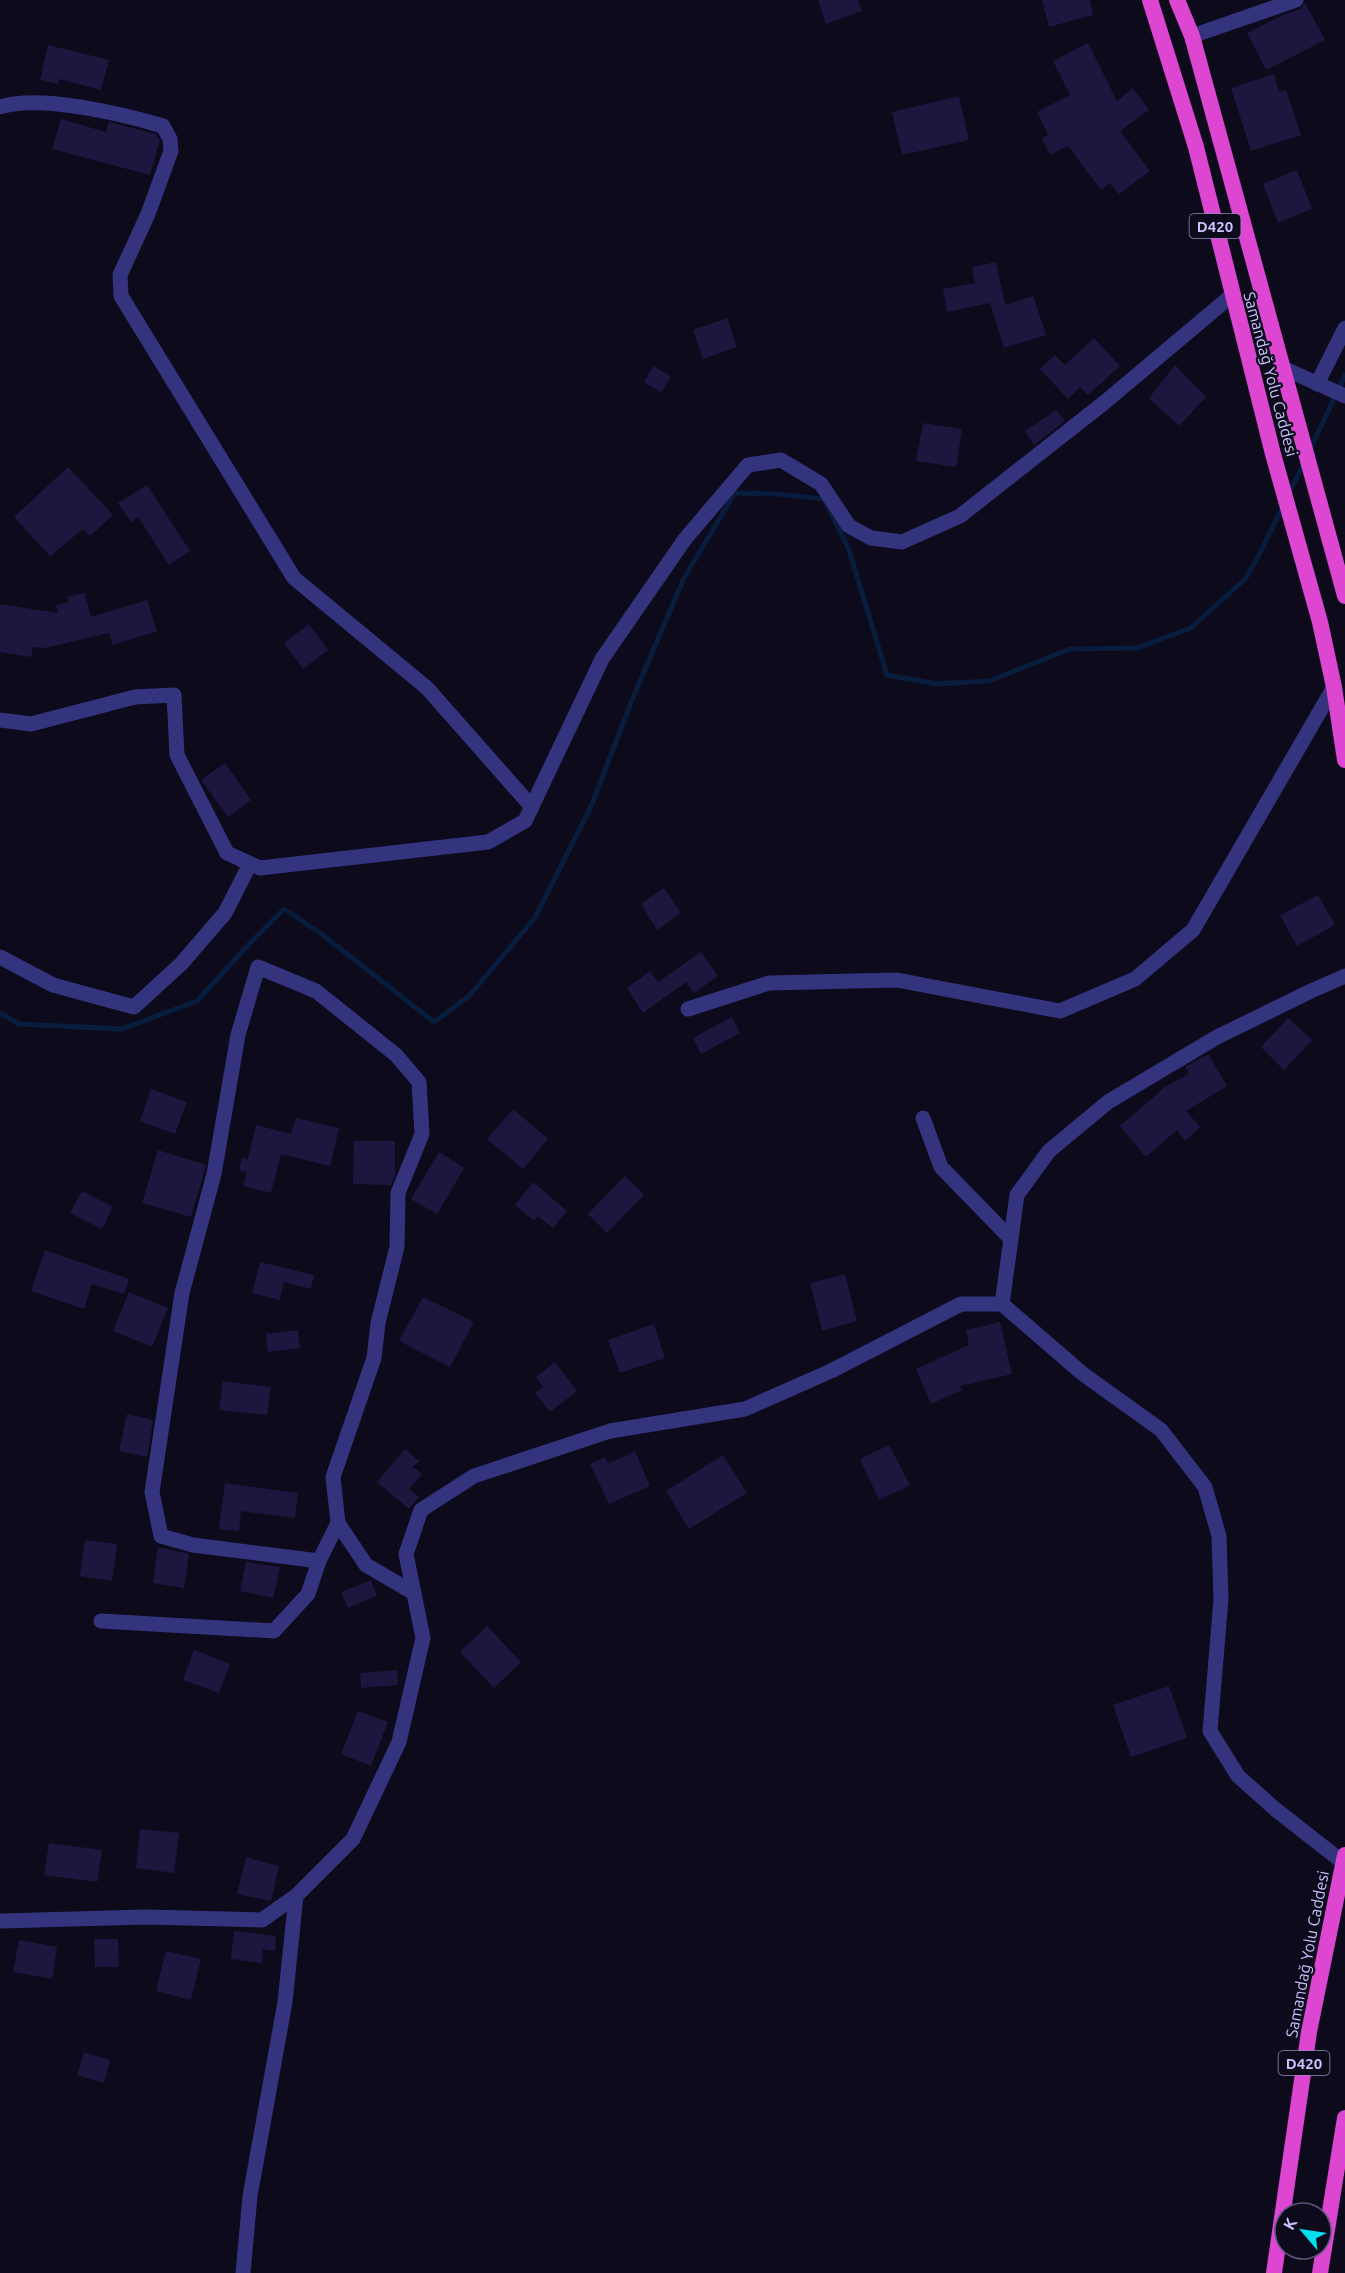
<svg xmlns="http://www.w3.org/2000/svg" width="1345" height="2273" font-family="Ubuntu,sans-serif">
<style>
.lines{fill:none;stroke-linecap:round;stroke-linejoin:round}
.stream{stroke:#081d3d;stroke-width:5}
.building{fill:#1d163e}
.minor{stroke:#34337d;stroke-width:15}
.trunk{stroke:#dc46d0;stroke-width:16}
.labels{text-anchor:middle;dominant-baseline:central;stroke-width:4.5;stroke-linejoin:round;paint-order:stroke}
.shield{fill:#0d0a1c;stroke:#918dbb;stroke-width:1.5}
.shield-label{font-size:15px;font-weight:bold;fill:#cac5ff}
.street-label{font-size:16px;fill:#cac5ff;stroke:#0d0a1c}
</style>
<rect width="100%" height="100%" fill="#0d0a1c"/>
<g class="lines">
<g class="stream">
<path d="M1309,452L1345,375"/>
<path d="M1288,495L1304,463"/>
<path d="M0,1013L19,1024L122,1029L197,1001L250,943L284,909L319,932L434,1022L469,996L534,919L590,809L634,695L684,578L735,493L778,494L824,499L848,547L887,675L936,684L989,681L1070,649L1137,648L1191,628L1245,579L1257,559L1283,506"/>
</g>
</g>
<g class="building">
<path d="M818,0H858L862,11L826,24Z"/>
<path d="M1042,0H1090L1093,15L1049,27Z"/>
<path d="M1305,3L1325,40L1266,70L1247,33L1283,15L1300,9Z"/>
<path d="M1088,43L1117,101L1133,88L1149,110L1120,131L1150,171L1119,194L1110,183L1101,190L1068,146L1050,155L1042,139L1048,135L1037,112L1070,95L1053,61Z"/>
<path d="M48,45L109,60L101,90L59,79L58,84L40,80Z"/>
<path d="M1274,74L1279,92L1286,90L1301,135L1251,151L1231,88Z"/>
<path d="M959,96L969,140L902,155L892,112Z"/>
<path d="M61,119L106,132L109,122L156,134L160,140L150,175L52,149Z"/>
<path d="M1297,170L1312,209L1278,223L1263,184Z"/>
<path d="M996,262L1005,305L1033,296L1046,335L1004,348L990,303L947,312L943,289L975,283L972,267Z"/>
<path d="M727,318L737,347L703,359L693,330Z"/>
<path d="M1094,338L1120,366L1088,395L1080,387L1068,399L1040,369L1055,355L1065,365Z"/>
<path d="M1175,365L1206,397L1179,426L1149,398Z"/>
<path d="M653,366L671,376L661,393L644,382Z"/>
<path d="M1056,410L1065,421L1034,445L1025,431Z"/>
<path d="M923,423L962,429L956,467L916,461Z"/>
<path d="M68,467L113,515L90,536L83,529L50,556L14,517Z"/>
<path d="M147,485L190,551L169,565L138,517L131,522L118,503Z"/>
<path d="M85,593L91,617L147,600L157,631L113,645L109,633L45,648L33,647L31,657L0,652V604L58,613L56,605L69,602L67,597Z"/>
<path d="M309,624L328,650L303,669L284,643Z"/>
<path d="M225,763L251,800L228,817L201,780Z"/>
<path d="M664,888L681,913L657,930L641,904Z"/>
<path d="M1318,895L1335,925L1297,946L1280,915Z"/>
<path d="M701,952L718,976L694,993L686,982L643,1013L627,988L650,971L658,982Z"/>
<path d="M732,1017L740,1033L701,1054L693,1038Z"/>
<path d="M1288,1018L1312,1040L1284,1070L1261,1047Z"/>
<path d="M1208,1054L1227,1086L1186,1111L1200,1127L1185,1141L1177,1130L1146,1157L1120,1126L1165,1087L1189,1074L1185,1067Z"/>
<path d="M151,1089L187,1102L175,1134L140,1121Z"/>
<path d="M513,1109L548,1139L523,1169L487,1139Z"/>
<path d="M296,1118L339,1128L330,1166L281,1154L271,1193L243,1186L247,1172L239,1170L242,1157L248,1159L256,1125L291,1134Z"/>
<path d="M354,1141H395V1176L391,1185L353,1184Z"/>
<path d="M158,1150L206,1165L191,1217L142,1203Z"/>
<path d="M439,1152L464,1168L437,1214L411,1199Z"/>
<path d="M625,1176L644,1195L607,1233L588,1214Z"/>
<path d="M533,1182L567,1211L553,1228L538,1216L534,1221L515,1205Z"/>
<path d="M82,1191L113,1207L102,1229L70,1213Z"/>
<path d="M45,1250L129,1279L124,1294L92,1284L84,1309L31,1291Z"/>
<path d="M260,1262L314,1275L311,1289L284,1282L280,1300L252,1293Z"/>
<path d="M845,1274L857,1321L822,1331L810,1283Z"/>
<path d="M129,1292L168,1308L152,1347L113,1331Z"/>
<path d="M423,1297L474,1322L450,1367L399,1341Z"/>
<path d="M1000,1322L1012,1374L960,1386L962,1390L931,1404L916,1369L969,1345L966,1330Z"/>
<path d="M654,1324L665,1358L620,1373L608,1340Z"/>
<path d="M298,1330L300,1348L268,1352L266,1334Z"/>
<path d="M555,1362L577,1391L550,1412L535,1393L543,1387L536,1377Z"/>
<path d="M223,1381L271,1387L267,1415L219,1410Z"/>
<path d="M127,1414L153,1420L147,1457L119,1451Z"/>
<path d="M889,1445L910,1485L879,1500L860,1459Z"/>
<path d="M405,1449L419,1461L413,1467L422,1474L409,1489L419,1497L409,1509L377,1482Z"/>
<path d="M635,1451L650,1486L609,1504L590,1464L605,1457L608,1464Z"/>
<path d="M723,1455L747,1493L689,1529L666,1491Z"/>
<path d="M225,1483L298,1493L295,1518L241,1511L239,1531L219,1529Z"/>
<path d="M85,1540L117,1544L112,1581L80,1576Z"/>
<path d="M158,1547L189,1554L184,1588L153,1583Z"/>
<path d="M246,1562L280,1567L273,1598L240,1591Z"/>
<path d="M371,1580L377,1596L348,1608L341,1592Z"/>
<path d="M487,1626L521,1662L494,1688L460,1652Z"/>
<path d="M194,1650L230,1664L219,1693L183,1680Z"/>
<path d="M397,1670L398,1685L361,1688L360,1673Z"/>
<path d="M1169,1686L1187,1738L1131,1757L1113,1705Z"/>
<path d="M358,1711L388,1722L371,1766L341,1754Z"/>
<path d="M140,1829L179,1833L174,1873L136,1868Z"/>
<path d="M49,1843L102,1850L97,1882L44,1875Z"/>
<path d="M246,1857L279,1866L271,1901L237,1894Z"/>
<path d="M234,1931L276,1936L275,1951L263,1949L262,1963L231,1959Z"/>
<path d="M94,1939H118L119,1967H95Z"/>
<path d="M19,1940L57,1947L52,1979L13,1972Z"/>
<path d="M166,1951L201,1959L191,2000L156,1991Z"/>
<path d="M84,2052L110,2060L104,2083L77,2075Z"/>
</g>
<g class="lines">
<g class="minor">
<path d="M1192,36L1296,0"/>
<path d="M0,107C39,94 123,114 163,126L170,139L171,151L148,214L120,275L121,296L294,578L427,688L532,807"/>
<path d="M1283,368L1345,396"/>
<path d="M1317,384L1345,328"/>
<path d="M0,720L31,724L135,697L174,695L177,755L227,853L260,868L488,842L525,821L602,659L685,539L748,465L781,460L821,484L849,526L871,538L902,542L960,516L1105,402L1231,296"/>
<path d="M0,957L53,985L134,1007L181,964L225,913L250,864"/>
<path d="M688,1009L769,983L897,980L1060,1011L1135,979L1193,930L1334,687"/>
<path d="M923,1118L941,1167L1011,1239"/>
<path d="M1002,1304L1017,1195L1049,1151L1108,1102L1217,1037L1311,991L1345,976"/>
<path d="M338,1523L319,1561L193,1545L161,1536L152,1492L182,1293L214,1174L238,1035L258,967L316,991L396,1055L419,1082L422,1134L398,1193L397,1247L378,1323L374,1358L333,1477L338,1523L366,1565L414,1593"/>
<path d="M101,1621L274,1631L308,1594L319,1561"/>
<path d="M0,1921L146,1917L262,1920L296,1896L353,1839L399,1742L423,1638L406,1554L421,1510L474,1476L610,1431L745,1409L831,1371L961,1304H1002L1083,1374L1161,1430L1205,1487L1219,1536L1221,1599L1210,1731L1238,1776L1275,1809L1344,1863"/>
<path d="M243,2273L250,2196L285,2002L296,1896"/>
</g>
<g class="trunk">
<path d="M1150,0L1196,147L1273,454L1320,622L1334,687L1345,760"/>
<path d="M1177,0L1192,36L1345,596"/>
<path d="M1274,2273L1309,2032L1345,1855"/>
<path d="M1320,2273L1345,2118"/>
</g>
</g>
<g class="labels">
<g class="shield">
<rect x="1189.5" y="214" width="51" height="24" rx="4.5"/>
<rect x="1278.5" y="2051" width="51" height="24" rx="4.5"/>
</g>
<g class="shield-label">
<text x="1215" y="226">D420</text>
<text x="1304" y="2063">D420</text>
</g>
<g class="street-label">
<text transform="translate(1271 374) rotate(75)">Samandağ Yolu Caddesi</text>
<text transform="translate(1307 1954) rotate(-79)">Samandağ Yolu Caddesi</text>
</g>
</g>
<g transform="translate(1303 2231) rotate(299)"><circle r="28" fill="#0d0a1c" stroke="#595577" stroke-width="1.5"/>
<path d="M0-4.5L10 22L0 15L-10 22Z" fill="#00def0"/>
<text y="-9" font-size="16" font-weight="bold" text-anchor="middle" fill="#cac5ff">K</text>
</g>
</svg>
